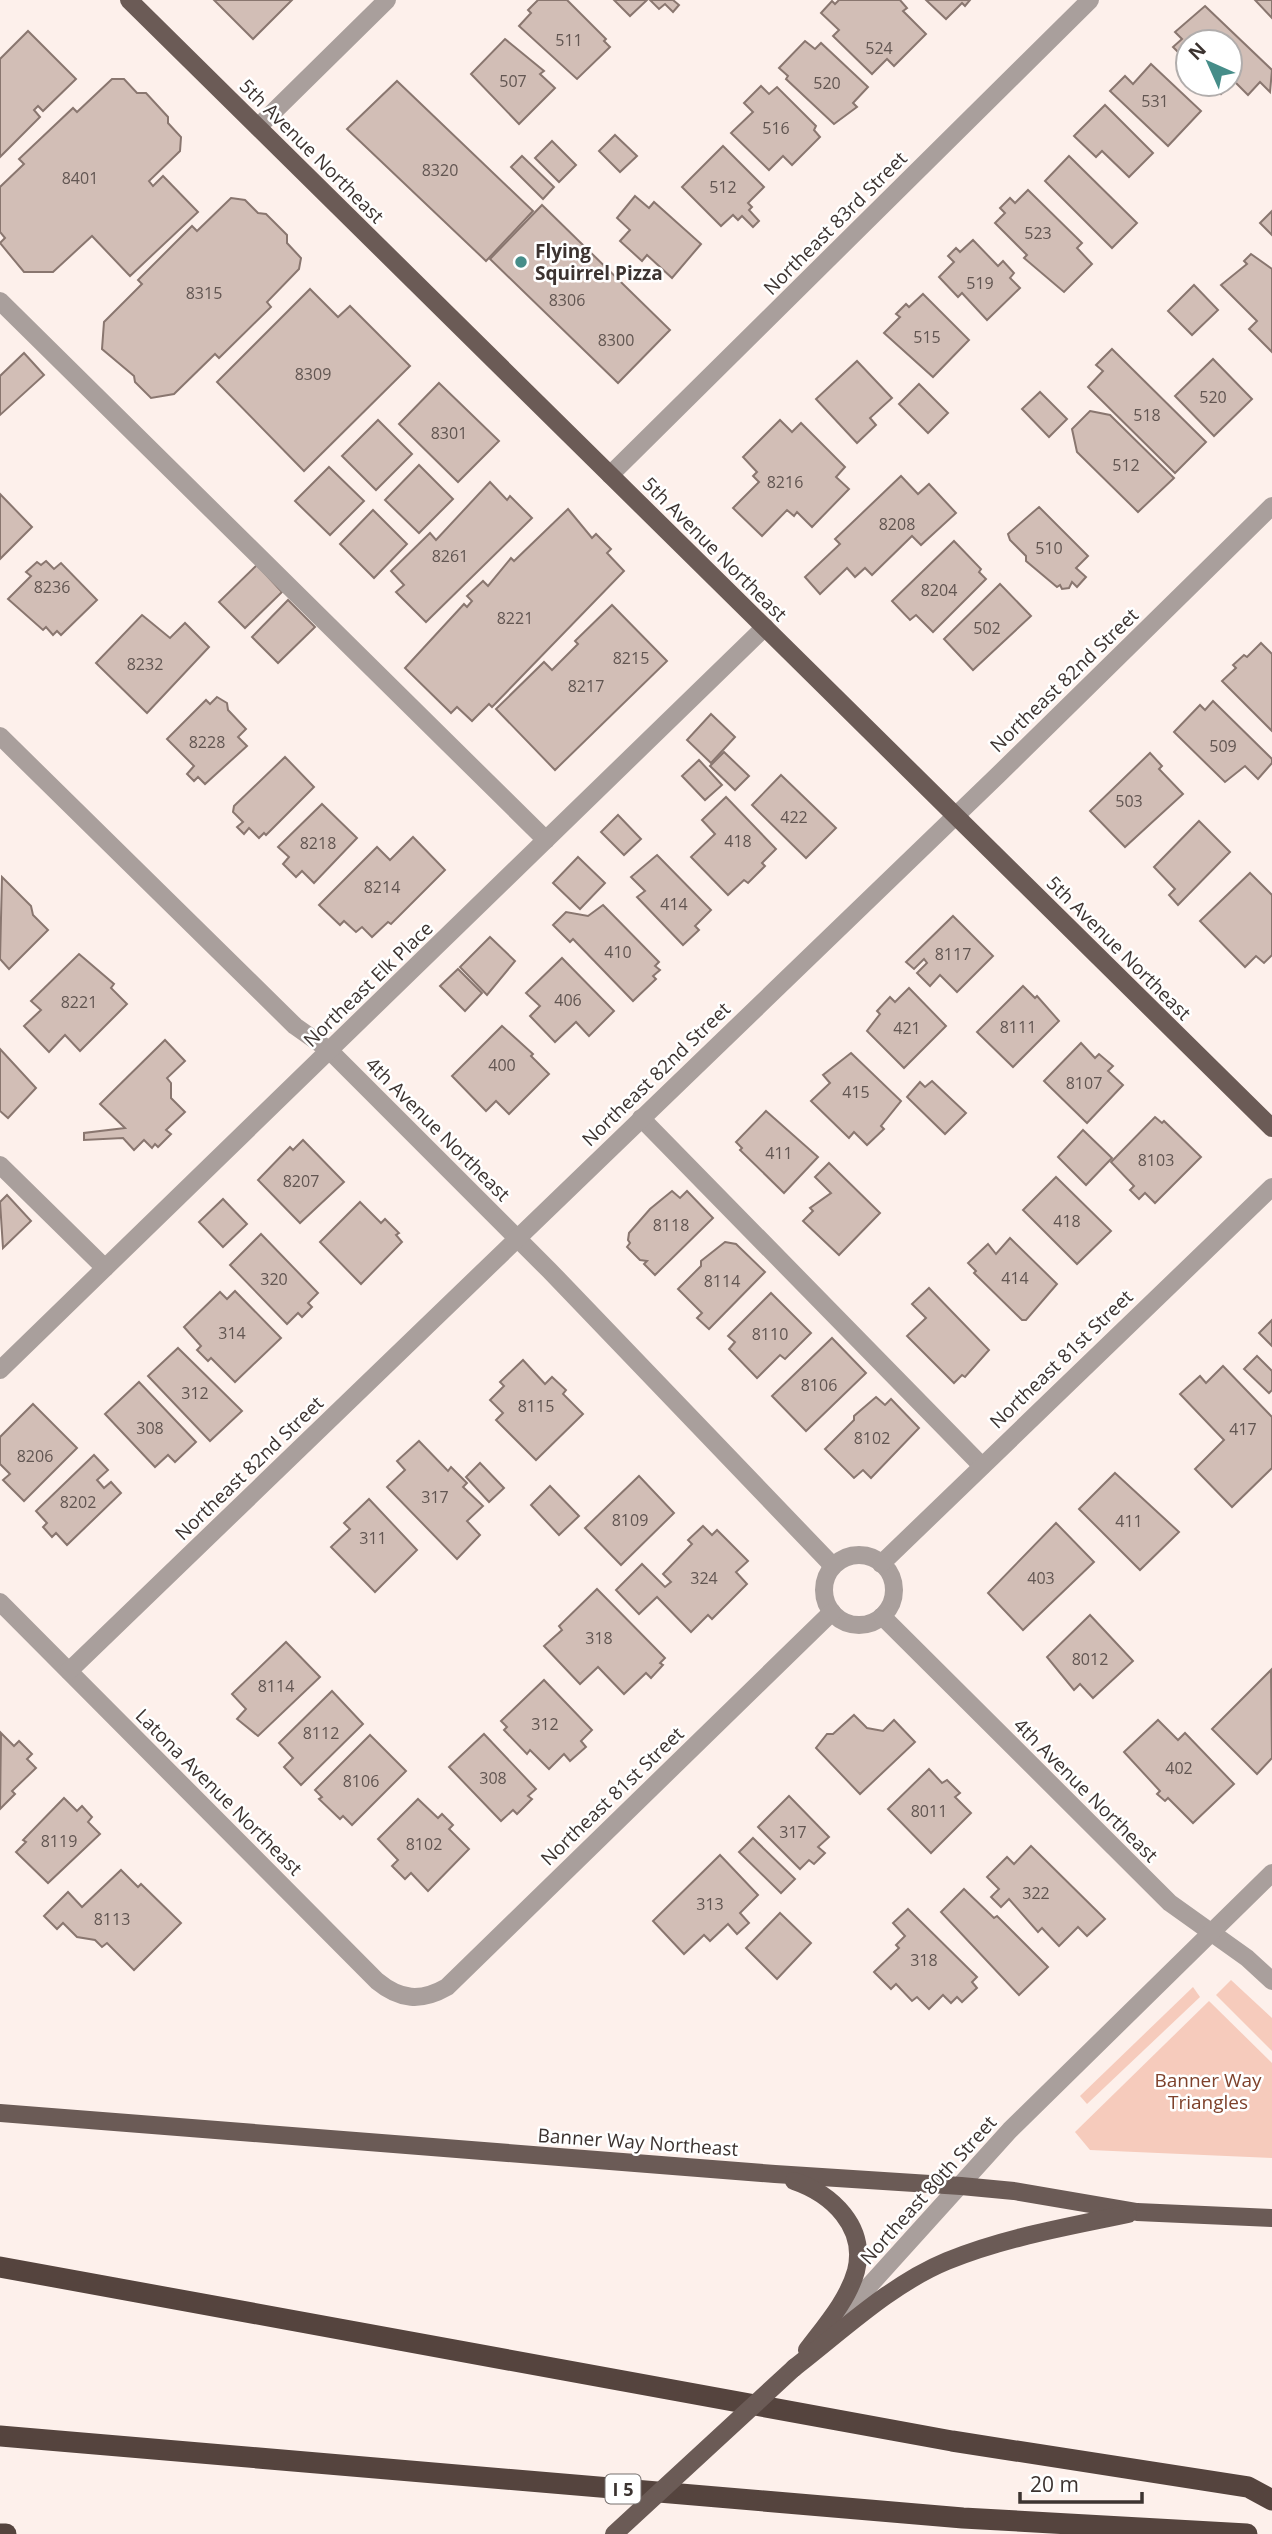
<svg xmlns="http://www.w3.org/2000/svg" width="1272" height="2534" font-family="'Open Sans',sans-serif">
<style>
.green{fill:#f6cbbc}
.building{fill:#d2beb6;stroke:#89766f;stroke-width:2}
.lines{fill:none;stroke-linecap:round;stroke-linejoin:round}
.minor{stroke:#a99f9c;stroke-width:18}
.major{stroke:#6b5b56;stroke-width:18}
.highway{stroke:#55443e;stroke-width:21}
.major-bridge{stroke:#6b5b56;stroke-width:18}
.poi-dot{fill:#468d89;stroke:#fff;stroke-width:2.5}
.labels{text-anchor:middle;dominant-baseline:central;stroke-width:5;stroke-linejoin:round;paint-order:stroke}
.number-label{font-size:16px;fill:#625652}
.shield{fill:#fff;stroke:#76706e;stroke-width:2}
.shield-label{font-size:18px;font-weight:bold;fill:#3c3330}
.street-label{font-size:19px;fill:#3c3330;stroke:#fff}
.poi-label{font-size:19px;font-weight:bold;fill:#3c3330;stroke:#fff;text-anchor:start}
.park-label{font-size:19px;fill:#7e412b;stroke:#fff}
</style>
<rect width="100%" height="100%" fill="#fdf0eb"/>
<g class="green">
<path d="M1231,1980L1272,2018V2051L1216,1995Z"/>
<path d="M1193,1987L1200,1997L1087,2104L1080,2096Z"/>
<path d="M1209,2001L1272,2063V2158L1090,2150L1075,2132Z"/>
</g>
<g class="building">
<path d="M214,0H292L253,39Z"/>
<path d="M538,0H567L606,39L604,41L610,47L577,79L519,26L531,13L528,10Z"/>
<path d="M614,0H647L630,16Z"/>
<path d="M650,0H673L679,5L673,12L665,4L659,9Z"/>
<path d="M839,0H900L907,8L903,11L926,34L894,66L887,59L872,74L833,36L839,30L821,13L832,1L835,4Z"/>
<path d="M926,0H970L965,6L962,3L946,19Z"/>
<path d="M1255,0H1272V18Z"/>
<path d="M1205,6L1272,70L1270,92L1260,82L1248,95L1234,81L1221,94L1211,84H1230V42H1188V62L1173,47L1182,39L1175,32Z"/>
<path d="M28,31L76,79L43,111L38,106L34,110L40,117L0,157V59Z"/>
<path d="M505,39L544,71L540,74L555,88L519,124L471,74Z"/>
<path d="M805,41L815,49L821,43L868,87L853,103L857,107L834,124L786,79L788,76L779,68Z"/>
<path d="M1151,64L1201,111L1168,146L1110,91L1125,76L1133,84Z"/>
<path d="M112,79H124L137,93H146L168,117V123L181,137L180,151L149,181L153,186L163,176L198,212L130,276L92,236L53,272H24L0,243L5,238L0,232V187L24,164L19,159L73,108L77,112Z"/>
<path d="M397,81L533,211L486,261L347,129Z"/>
<path d="M761,86L769,94L777,87L816,126L814,130L820,137L792,165L783,156L769,170L731,133L753,112L744,103Z"/>
<path d="M1105,105L1153,153L1129,177L1102,151L1096,157L1074,136Z"/>
<path d="M615,135L637,156L620,172L599,151Z"/>
<path d="M552,141L576,165L559,182L535,158Z"/>
<path d="M723,146L764,187L748,203L752,207L749,210L759,221L753,227L742,216L738,220L733,215L721,226L682,187Z"/>
<path d="M522,156L554,187L543,199L511,167Z"/>
<path d="M1069,156L1137,223L1112,248L1045,181Z"/>
<path d="M1028,190L1082,243L1077,248L1092,264L1064,292L1024,258L1027,255L995,223L1005,213L1000,208L1010,198L1015,203Z"/>
<path d="M635,196L649,208L654,202L701,244L672,278L647,255L642,261L620,241L630,230L617,218Z"/>
<path d="M231,198L245,200L258,213L266,214L287,235V243L301,258L299,269L267,302L271,307L219,358L215,354L174,394L151,398L135,382L134,376L102,349L104,322L142,284L138,280L192,226L197,231Z"/>
<path d="M542,205L670,330L618,383L490,259Z"/>
<path d="M1272,211V235L1260,223Z"/>
<path d="M973,240L998,266L1003,261L1014,273L1010,278L1020,288L987,320L962,293L958,297L939,277L954,262L948,256L956,248L960,252Z"/>
<path d="M1251,254L1272,269V352L1249,329L1257,321L1221,285L1247,264L1244,261Z"/>
<path d="M1194,285L1218,310L1192,335L1168,311Z"/>
<path d="M310,289L338,317L350,306L410,366L304,471L217,382Z"/>
<path d="M923,294L969,340L933,377L884,333L900,317L896,314L906,304L909,307Z"/>
<path d="M1112,349L1206,442L1175,473L1088,387L1103,371L1096,365Z"/>
<path d="M24,353L44,375L0,415V376Z"/>
<path d="M1213,359L1252,399L1214,436L1175,396Z"/>
<path d="M857,361L892,398L870,418L876,425L857,443L816,399Z"/>
<path d="M439,383L499,441L458,482L399,424Z"/>
<path d="M919,384L948,413L928,433L899,404Z"/>
<path d="M1040,392L1067,419L1049,437L1022,409Z"/>
<path d="M1090,411L1110,415L1174,478L1138,512L1077,452L1072,429Z"/>
<path d="M378,420L412,454L376,490L342,456Z"/>
<path d="M780,420L792,432L801,423L845,467L836,477L849,489L812,527L797,512L794,516L787,510L762,536L733,508L759,482L753,476L757,472L743,457Z"/>
<path d="M419,465L453,499L419,533L385,500Z"/>
<path d="M329,467L364,501L330,535L295,501Z"/>
<path d="M901,476L918,494L929,484L956,513L921,545L912,536L872,575L865,568L855,577L847,568L820,594L805,577L840,544L835,539Z"/>
<path d="M490,482L507,500L510,496L532,518L426,622L396,592L404,585L391,571L430,533L436,540Z"/>
<path d="M0,494L32,527L0,559Z"/>
<path d="M1039,507L1088,556L1076,568L1086,577L1077,587L1072,582L1069,588L1062,589L1060,585L1057,587L1026,561V556L1010,540L1008,534Z"/>
<path d="M568,509L592,538L596,534L611,549L607,553L624,571L492,707L489,704L472,721L457,707L451,713L405,668L464,604L467,607L472,601L467,596L483,581L488,586L511,558L514,561Z"/>
<path d="M373,510L407,544L374,578L340,544Z"/>
<path d="M954,541L981,569L979,572L986,579L933,632L916,615L910,620L892,601Z"/>
<path d="M46,561L54,569L61,563L97,600L61,635L57,631L53,635L46,627L43,630L8,599L31,576L26,572L37,562L41,565Z"/>
<path d="M257,565L282,592L245,628L219,602Z"/>
<path d="M1000,584L1031,616L973,670L944,639Z"/>
<path d="M288,600L315,627L278,663L252,637Z"/>
<path d="M612,605L667,661L555,770L496,709L544,662L552,670L578,644L575,641Z"/>
<path d="M142,615L170,638L185,623L209,647L147,713L96,663Z"/>
<path d="M1261,643L1272,654V731L1222,681L1236,668L1233,665L1244,655L1247,657Z"/>
<path d="M217,697L227,703L228,710L246,729L238,737L247,746L205,784L198,777L194,781L187,774L194,766L167,739L206,700L210,704Z"/>
<path d="M1213,701L1272,759V763L1258,779L1245,766L1225,782L1174,732L1200,705L1205,710Z"/>
<path d="M711,714L735,737L711,763L687,740Z"/>
<path d="M724,752L749,776L735,790L710,766Z"/>
<path d="M1150,753L1162,766L1159,769L1183,794L1125,847L1090,811Z"/>
<path d="M285,757L314,787L266,835L264,833L259,838L249,828L244,834L237,827L243,822L233,812L234,806Z"/>
<path d="M699,760L722,785L705,800L682,776Z"/>
<path d="M781,775L836,828L806,858L752,805Z"/>
<path d="M726,797L776,849L762,863L765,866L748,883L744,880L728,895L691,857L715,834L702,820Z"/>
<path d="M322,804L357,838L314,883L302,871L296,877L283,864L289,857L278,847Z"/>
<path d="M618,815L641,839L624,855L601,832Z"/>
<path d="M1199,821L1230,852L1178,905L1169,895L1175,889L1154,867Z"/>
<path d="M413,837L445,870L391,924L388,922L372,937L362,927L356,932L344,921L340,925L319,905L377,847L390,860Z"/>
<path d="M657,855L711,910L695,926L699,930L683,945L637,897L645,891L631,877Z"/>
<path d="M578,857L605,883L580,909L553,883Z"/>
<path d="M1250,873L1272,895V955L1264,963L1256,956L1245,967L1200,921Z"/>
<path d="M2,877L31,906L33,915L48,930L9,969L0,959Z"/>
<path d="M603,905L659,962L655,966L660,970L653,976L656,979L633,1001L573,939L570,942L553,925L566,912L588,916Z"/>
<path d="M953,916L993,956L957,992L940,975L930,986L917,973L927,963L924,959L914,969L906,962Z"/>
<path d="M490,937L515,961L487,995L460,967Z"/>
<path d="M79,954L114,984L111,988L127,1004L80,1051L65,1035L49,1052L24,1026L41,1010L31,1001Z"/>
<path d="M562,958L614,1011L589,1036L576,1022L555,1042L530,1016L540,1006L526,993Z"/>
<path d="M458,969L482,993L465,1011L440,986Z"/>
<path d="M1023,986L1035,998L1037,996L1059,1021L1013,1067L977,1032Z"/>
<path d="M909,988L946,1026L904,1068L867,1031L880,1014L877,1011L890,997L895,1002Z"/>
<path d="M502,1026L533,1054L531,1056L549,1074L509,1114L496,1101L486,1111L452,1076Z"/>
<path d="M165,1040L185,1061L167,1078L171,1083V1098L185,1112L166,1130L171,1134L158,1147L155,1144L152,1148L144,1140L134,1150L123,1138L84,1140V1133L125,1128L100,1104Z"/>
<path d="M1081,1043L1095,1058L1099,1054L1113,1066L1108,1071L1123,1085L1087,1123L1044,1081Z"/>
<path d="M0,1049L36,1088L8,1118L0,1111Z"/>
<path d="M851,1053L901,1101L881,1126L884,1129L867,1145L854,1132L849,1138L811,1101L830,1083L823,1075Z"/>
<path d="M932,1081L966,1113L945,1134L907,1097L920,1082L925,1087Z"/>
<path d="M766,1111L818,1157L784,1193L740,1150L742,1148L736,1142Z"/>
<path d="M1155,1117L1162,1123L1164,1121L1201,1157L1155,1203L1145,1193L1139,1199L1130,1190L1134,1186L1111,1162Z"/>
<path d="M1083,1130L1112,1158L1086,1185L1058,1157Z"/>
<path d="M303,1140L344,1182L300,1223L258,1180L290,1147L293,1150Z"/>
<path d="M829,1163L880,1213L839,1255L803,1221L813,1211L810,1208L831,1193L815,1177Z"/>
<path d="M1056,1177L1111,1231L1077,1264L1023,1210Z"/>
<path d="M672,1191L680,1198L687,1191L713,1218L655,1275L644,1264L647,1261L640,1260L627,1247L630,1243L628,1240L629,1233L650,1209Z"/>
<path d="M7,1195L31,1221L3,1248L0,1202Z"/>
<path d="M223,1199L247,1224L223,1247L199,1222Z"/>
<path d="M360,1202L381,1223L385,1219L399,1233L396,1235L402,1242L361,1284L320,1242Z"/>
<path d="M261,1234L318,1293L308,1303L312,1307L302,1317L298,1313L287,1324L230,1265Z"/>
<path d="M1010,1238L1057,1284L1026,1320H1022L974,1273L976,1271L968,1263L988,1244L996,1254Z"/>
<path d="M725,1242L736,1244L765,1272L709,1329L697,1318L702,1313L678,1289L701,1266V1261Z"/>
<path d="M929,1288L989,1350L965,1377L962,1375L954,1383L907,1336L926,1318L912,1304Z"/>
<path d="M235,1291L281,1338L235,1382L211,1358L208,1361L197,1350L201,1346L184,1327L220,1292L227,1299Z"/>
<path d="M771,1293L811,1333L785,1359L780,1355L757,1378L729,1349L735,1342L728,1336Z"/>
<path d="M1272,1320V1346L1259,1333Z"/>
<path d="M832,1338L866,1373L806,1431L772,1396Z"/>
<path d="M178,1348L242,1411L210,1441L148,1376Z"/>
<path d="M1257,1356L1272,1371V1390L1269,1393L1244,1369Z"/>
<path d="M523,1360L545,1384L552,1377L566,1390L563,1394L583,1414L536,1460L496,1420L503,1413L490,1400L504,1386L500,1382Z"/>
<path d="M1223,1366L1272,1417V1468L1232,1507L1195,1469L1224,1440L1180,1394L1200,1376L1206,1383Z"/>
<path d="M139,1382L196,1442L175,1462L168,1455L155,1467L105,1414Z"/>
<path d="M876,1397L885,1405L891,1399L919,1428L871,1478L863,1470L854,1478L825,1449L854,1420V1416Z"/>
<path d="M33,1404L77,1448L24,1501L3,1480L10,1474L0,1464V1437Z"/>
<path d="M419,1441L448,1471L451,1467L467,1483L463,1487L483,1506L467,1521L480,1535L457,1559L387,1487L405,1470L397,1461Z"/>
<path d="M94,1455L108,1470L97,1480L104,1488L111,1482L121,1493L67,1545L56,1533L52,1537L43,1527L47,1523L36,1511Z"/>
<path d="M480,1463L504,1488L489,1502L466,1477Z"/>
<path d="M1115,1473L1179,1532L1140,1570L1079,1509Z"/>
<path d="M639,1476L674,1513L621,1565L585,1528Z"/>
<path d="M550,1486L579,1516L559,1535L531,1505Z"/>
<path d="M369,1499L417,1550L375,1592L331,1547L350,1529L344,1523Z"/>
<path d="M1056,1523L1094,1562L1023,1630L988,1593Z"/>
<path d="M703,1526L712,1535L717,1530L748,1561L736,1572L747,1584L712,1619L708,1615L691,1632L657,1597L639,1614L616,1590L642,1564L665,1587L671,1582L663,1574L692,1544L688,1540Z"/>
<path d="M597,1589L665,1658L660,1663L663,1665L651,1678L646,1673L624,1694L598,1667L580,1684L544,1646L562,1630L559,1626Z"/>
<path d="M1090,1615L1133,1661L1093,1698L1080,1684L1074,1690L1047,1657Z"/>
<path d="M286,1642L320,1677L258,1736L237,1719L246,1709L232,1694Z"/>
<path d="M1271,1670L1272,1758L1257,1774L1212,1729Z"/>
<path d="M544,1680L592,1730L581,1741L586,1747L570,1761L564,1754L549,1769L530,1750L527,1754L504,1730L507,1727L501,1721Z"/>
<path d="M332,1691L363,1724L301,1785L284,1767L293,1758L279,1743Z"/>
<path d="M854,1715L867,1728L883,1731L894,1720L915,1742L860,1794L816,1748L827,1734H833Z"/>
<path d="M1158,1720L1178,1740L1185,1733L1234,1784L1193,1823L1168,1798L1165,1801L1157,1794L1160,1791L1124,1752Z"/>
<path d="M1,1733L14,1746L19,1741L32,1754L27,1759L36,1768L12,1791L15,1794L0,1809Z"/>
<path d="M484,1734L536,1789L528,1796L532,1799L517,1814L513,1810L501,1821L449,1767Z"/>
<path d="M370,1735L406,1771L352,1825L343,1816L340,1819L319,1799L322,1797L315,1790Z"/>
<path d="M929,1769L942,1783L947,1780L960,1793L955,1797L971,1813L931,1853L888,1809Z"/>
<path d="M789,1796L829,1837L818,1847L825,1853L814,1864L809,1860L800,1869L758,1827Z"/>
<path d="M64,1798L77,1811L82,1806L92,1817L88,1822L100,1834L48,1883L16,1852L26,1842L23,1840Z"/>
<path d="M418,1799L438,1818L442,1814L453,1825L449,1829L469,1849L428,1891L411,1873L405,1879L392,1866L398,1860L378,1839Z"/>
<path d="M753,1838L795,1879L781,1893L739,1852Z"/>
<path d="M1031,1846L1105,1919L1087,1936L1078,1927L1059,1946L1042,1928L1038,1932L1009,1899L1001,1907L991,1897L999,1889L987,1877L1007,1857L1014,1864Z"/>
<path d="M720,1855L758,1895L740,1913L749,1923L737,1934L728,1924L710,1941L704,1935L684,1954L653,1921Z"/>
<path d="M121,1870L138,1887L141,1884L181,1923L134,1970L107,1943L102,1947L95,1940L77,1937L63,1923L57,1929L44,1916L68,1892L82,1907Z"/>
<path d="M964,1889L994,1918L997,1916L1048,1967L1019,1995L941,1912Z"/>
<path d="M908,1909L977,1977L972,1982L977,1988L962,2002L957,1997L951,2003L943,1995L929,2009L917,1997L912,2001L896,1984L891,1989L874,1972L899,1948L896,1945L905,1936L893,1923Z"/>
<path d="M780,1913L811,1943L777,1979L746,1948Z"/>
</g>
<g class="lines">
<g class="minor">
<path d="M258,127L387,0"/>
<path d="M0,301L546,840"/>
<path d="M610,475L1090,0"/>
<path d="M0,736L295,1026L329,1050L549,1270L833,1566"/>
<path d="M641,1118L982,1466"/>
<path d="M0,1165L105,1268"/>
<path d="M0,1370L765,627"/>
<circle cx="859" cy="1590" r="35"/>
<path d="M881,1564L1272,1187"/>
<path d="M0,1602L377,1981C400,2000 421,2002 447,1987L832,1612"/>
<path d="M882,1616L1170,1903L1247,1958L1272,1981"/>
<path d="M69,1671L998,775L1272,506"/>
<path d="M832,2327L1010,2130L1272,1873"/>
</g>
<g class="major">
<path d="M129,0L1272,1128"/>
<path d="M0,2113L775,2174L961,2186L1014,2191L1137,2212L1272,2218"/>
<path d="M794,2181C832,2194 867,2227 856,2271C848,2300 825,2326 807,2350"/>
<path d="M794,2368C842,2331 891,2284 947,2261C1006,2237 1067,2227 1128,2214"/>
</g>
<g class="highway">
<path d="M0,2267L952,2441L1248,2487L1272,2500"/>
<path d="M0,2436L963,2518L1247,2534"/>
<path d="M0,2534H6"/>
</g>
<path class="major-bridge" d="M614,2534L794,2368"/>
</g>
<circle class="poi-dot" cx="521" cy="262" r="7"/>
<g class="labels">
<g class="number-label">
<text x="569" y="40">511</text>
<text x="879" y="48">524</text>
<text x="513" y="81">507</text>
<text x="827" y="83">520</text>
<text x="1155" y="101">531</text>
<text x="776" y="128">516</text>
<text x="440" y="170">8320</text>
<text x="80" y="178">8401</text>
<text x="723" y="187">512</text>
<text x="1038" y="233">523</text>
<text x="980" y="283">519</text>
<text x="204" y="293">8315</text>
<text x="567" y="300">8306</text>
<text x="927" y="337">515</text>
<text x="616" y="340">8300</text>
<text x="313" y="374">8309</text>
<text x="1213" y="397">520</text>
<text x="1147" y="415">518</text>
<text x="449" y="433">8301</text>
<text x="1126" y="465">512</text>
<text x="785" y="482">8216</text>
<text x="897" y="524">8208</text>
<text x="1049" y="548">510</text>
<text x="450" y="556">8261</text>
<text x="52" y="587">8236</text>
<text x="939" y="590">8204</text>
<text x="515" y="618">8221</text>
<text x="987" y="628">502</text>
<text x="631" y="658">8215</text>
<text x="145" y="664">8232</text>
<text x="586" y="686">8217</text>
<text x="207" y="742">8228</text>
<text x="1223" y="746">509</text>
<text x="1129" y="801">503</text>
<text x="794" y="817">422</text>
<text x="738" y="841">418</text>
<text x="318" y="843">8218</text>
<text x="382" y="887">8214</text>
<text x="674" y="904">414</text>
<text x="618" y="952">410</text>
<text x="953" y="954">8117</text>
<text x="568" y="1000">406</text>
<text x="79" y="1002">8221</text>
<text x="1018" y="1027">8111</text>
<text x="907" y="1028">421</text>
<text x="502" y="1065">400</text>
<text x="1084" y="1083">8107</text>
<text x="856" y="1092">415</text>
<text x="779" y="1153">411</text>
<text x="1156" y="1160">8103</text>
<text x="301" y="1181">8207</text>
<text x="1067" y="1221">418</text>
<text x="671" y="1225">8118</text>
<text x="1015" y="1278">414</text>
<text x="274" y="1279">320</text>
<text x="722" y="1281">8114</text>
<text x="232" y="1333">314</text>
<text x="770" y="1334">8110</text>
<text x="819" y="1385">8106</text>
<text x="195" y="1393">312</text>
<text x="536" y="1406">8115</text>
<text x="150" y="1428">308</text>
<text x="1243" y="1429">417</text>
<text x="872" y="1438">8102</text>
<text x="35" y="1456">8206</text>
<text x="435" y="1497">317</text>
<text x="78" y="1502">8202</text>
<text x="630" y="1520">8109</text>
<text x="1129" y="1521">411</text>
<text x="373" y="1538">311</text>
<text x="704" y="1578">324</text>
<text x="1041" y="1578">403</text>
<text x="599" y="1638">318</text>
<text x="1090" y="1659">8012</text>
<text x="276" y="1686">8114</text>
<text x="545" y="1724">312</text>
<text x="321" y="1733">8112</text>
<text x="1179" y="1768">402</text>
<text x="493" y="1778">308</text>
<text x="361" y="1781">8106</text>
<text x="929" y="1811">8011</text>
<text x="793" y="1832">317</text>
<text x="59" y="1841">8119</text>
<text x="424" y="1844">8102</text>
<text x="1036" y="1893">322</text>
<text x="710" y="1904">313</text>
<text x="112" y="1919">8113</text>
<text x="924" y="1960">318</text>
</g>
<rect class="shield" x="605.5" y="2474.5" width="35" height="29" rx="5"/>
<g class="shield-label">
<text x="623" y="2489">I 5</text>
</g>
<g class="street-label">
<text transform="translate(312 151) rotate(45)">5th Avenue Northeast</text>
<text transform="translate(835 223) rotate(-45)">Northeast 83rd Street</text>
<text transform="translate(715 549) rotate(45)">5th Avenue Northeast</text>
<text transform="translate(1064 680) rotate(-44)">Northeast 82nd Street</text>
<text transform="translate(1119 948) rotate(45)">5th Avenue Northeast</text>
<text transform="translate(368 984) rotate(-44)">Northeast Elk Place</text>
<text transform="translate(656 1074) rotate(-44)">Northeast 82nd Street</text>
<text transform="translate(438 1129) rotate(45)">4th Avenue Northeast</text>
<text transform="translate(1061 1359) rotate(-44)">Northeast 81st Street</text>
<text transform="translate(249 1468) rotate(-44)">Northeast 82nd Street</text>
<text transform="translate(1086 1790) rotate(45)">4th Avenue Northeast</text>
<text transform="translate(219 1792) rotate(45)">Latona Avenue Northeast</text>
<text transform="translate(612 1796) rotate(-44)">Northeast 81st Street</text>
<text transform="translate(638 2142) rotate(4)">Banner Way Northeast</text>
<text transform="translate(928 2190) rotate(-48)">Northeast 80th Street</text>
</g>
<g class="poi-label">
<text x="535" y="251">Flying<tspan x="535" dy="22">Squirrel Pizza</tspan></text>
</g>
<g class="park-label">
<text x="1208" y="2080">Banner Way<tspan x="1208" dy="22">Triangles</tspan></text>
</g>
</g>
<g transform="translate(1209 63) rotate(315)"><circle r="33" fill="#ffffff" stroke="#b1adac" stroke-width="2"/>
<path d="M0-5L12 26L0 18L-12 26Z" fill="#468d89"/>
<text y="-10" font-size="19" font-weight="bold" text-anchor="middle" fill="#3c3330">N</text>
</g>
<path d="M1020 2492v10h122v-10" fill="none" stroke="#3c3330" stroke-width="3.5"/>
<text x="1030" y="2492" font-size="21" fill="#3c3330" stroke="#ffffff" stroke-width="5" paint-order="stroke">20 m</text>
</svg>
